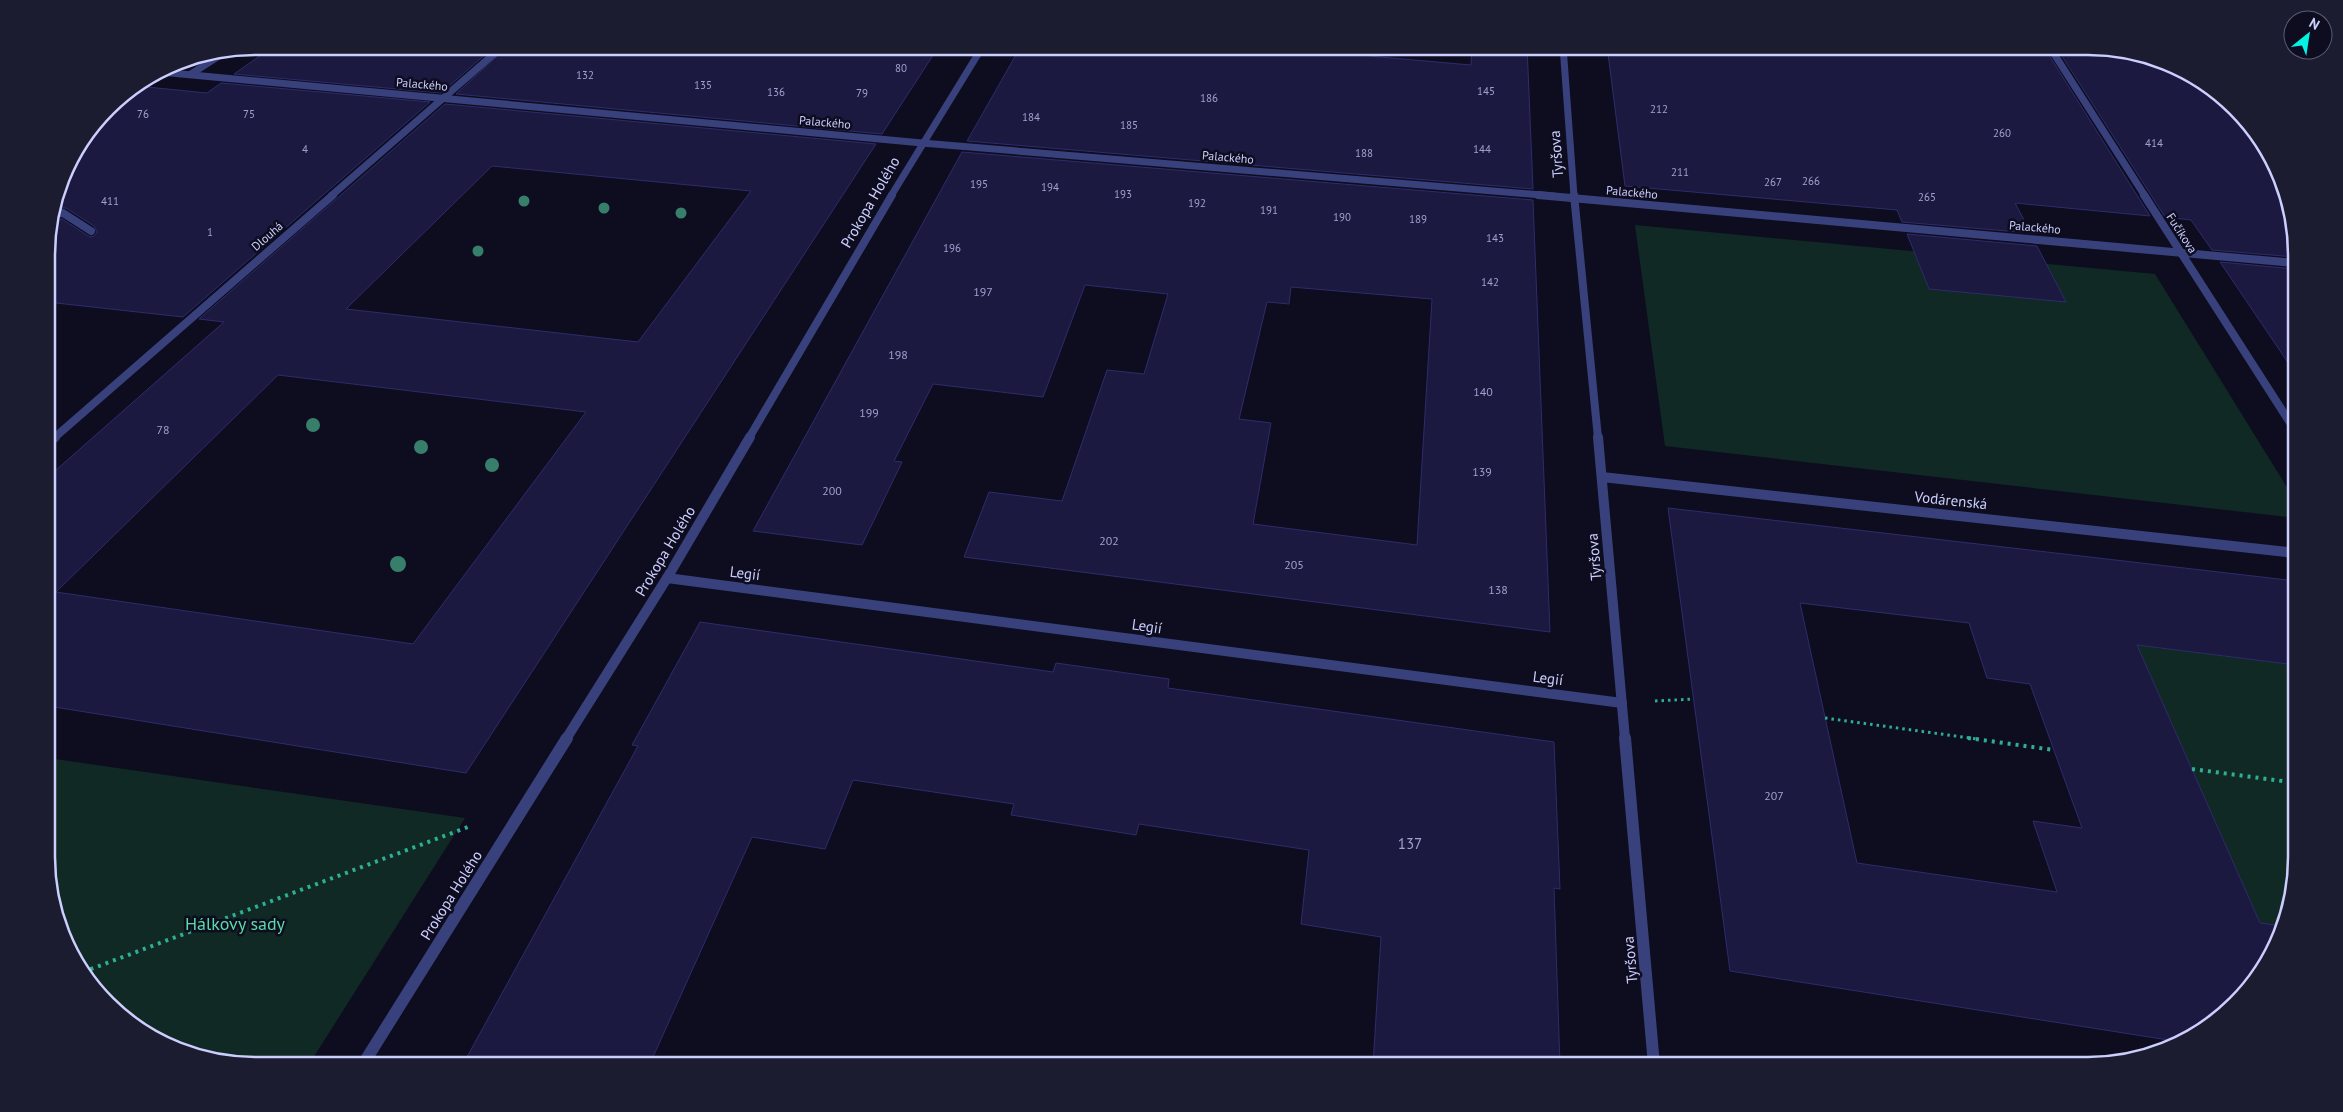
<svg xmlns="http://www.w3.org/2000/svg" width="2343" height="1112" font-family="'PT Sans',sans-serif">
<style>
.green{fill:#102924}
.building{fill:#1b1940;stroke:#2e2c6b;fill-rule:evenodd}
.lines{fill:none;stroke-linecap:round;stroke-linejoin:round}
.path-far1{stroke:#30ae93;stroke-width:3;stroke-dasharray:2.5 4;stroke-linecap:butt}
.path{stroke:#30ae93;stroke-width:4;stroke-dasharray:3 5;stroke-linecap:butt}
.service{stroke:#39417d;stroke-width:8}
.minor-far3{stroke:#39417d;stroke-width:7}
.minor-far2{stroke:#39417d;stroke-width:8}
.minor-far1{stroke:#39417d;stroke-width:10}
.minor{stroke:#39417d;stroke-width:12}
.tree{fill:#377f6a}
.labels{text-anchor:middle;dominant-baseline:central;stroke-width:5;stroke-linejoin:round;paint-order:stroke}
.far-number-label{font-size:11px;fill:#a0a1ce}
.far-street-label{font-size:12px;fill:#cccefe;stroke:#0d0d1f}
.number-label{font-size:12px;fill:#a0a1ce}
.street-label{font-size:15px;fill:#cccefe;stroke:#0d0d1f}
.near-number-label{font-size:15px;fill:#a0a1ce}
.near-park-label{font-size:18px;fill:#5adca7;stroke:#0d0d1f}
.rim{fill:none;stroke:#cccefe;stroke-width:2.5}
</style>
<rect width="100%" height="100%" fill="#0d0d1f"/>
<g class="green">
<path d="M1635,225L2155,274L2296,502V518L1665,446Z"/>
<path d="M2137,645L2296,665L2297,857L2283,926L2260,923Z"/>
<path d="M48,758L465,818L308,1066H255L175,1050L128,1022L89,984L62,936L48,884Z"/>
</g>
<g class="building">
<path d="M274,46H495L441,93L234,74Z"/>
<path d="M508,46H939L882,134L456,94Z"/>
<path d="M1021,46H1370L1369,56L1471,65L1472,46H1527L1533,189L967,141Z"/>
<path d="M1607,46H1941L2047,52L2150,216L2015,203L2031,233L1902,222L1897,210L1625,186Z"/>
<path d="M2073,46H2088L2168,62L2215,90L2254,128L2281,176L2295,228V257L2212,250L2191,220L2165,217L2060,53L2078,54Z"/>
<path d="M221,83L430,102L183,317L47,302V241L53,220L62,219L90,237L94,236L97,232L94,226L66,208H56L68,163L117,98L137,86L207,93Z"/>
<path d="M445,104L876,144L466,773L48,706L47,478L224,322L199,319ZM492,166L751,191L638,342L346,309ZM278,375L586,412L413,644L56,592Z"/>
<path d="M962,152L1533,200L1550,632L964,557L989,492L1062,501L1107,370L1144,374L1168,294L1085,285L1043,397L933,384L894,461L902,462L862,545L753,531ZM1291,287L1432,299L1417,545L1253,524L1271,423L1239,419L1267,302L1289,304Z"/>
<path d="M1907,234L2037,246L2066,302L1929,289Z"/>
<path d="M2220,262L2295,269V373Z"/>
<path d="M1668,508L2296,581V665L2137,645L2260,923L2283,926L2281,937L2245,994L2204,1030L2181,1042L1730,971ZM1800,603L1969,623L1987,678L2030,684L2082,828L2033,821L2057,892L1857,863Z"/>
<path d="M700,622L1053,672L1056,663L1169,679L1168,688L1554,742L1560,889L1554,888L1560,1065H1373L1381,937L1301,924L1309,850L1139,824L1136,835L1011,815L1014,804L853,780L825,849L752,837L649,1066H462L638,746L632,745Z"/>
</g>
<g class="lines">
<g class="path-far1">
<path d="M1655,701L1694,699"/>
<path d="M1825,718L1977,739"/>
</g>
<g class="path">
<path d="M1968,738L2054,750"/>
<path d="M2192,769L2297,783"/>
<path d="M83,972L468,827"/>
</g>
<path class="service" d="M54,214L63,213L91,231"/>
<g class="minor-far3">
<path d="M1563,46L1574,196"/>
<path d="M2049,46L2145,196"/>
<path d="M160,72L922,143L1553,196"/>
<path d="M191,74L225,52"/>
<path d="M331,196L503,46"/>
<path d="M891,196L983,46"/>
</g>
<g class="minor-far2">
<path d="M1538,195L2295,263"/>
<path d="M1574,195L1598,438"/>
<path d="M2144,195L2296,432"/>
<path d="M54,438L333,195"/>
<path d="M749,438L892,195"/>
</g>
<g class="minor-far1">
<path d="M1598,437L1625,739"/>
<path d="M47,444L55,437"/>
<path d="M1602,477L2296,553"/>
<path d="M667,578L1622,703"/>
<path d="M566,739L667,578L750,437"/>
</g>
<g class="minor">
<path d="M1625,738L1654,1065"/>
<path d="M362,1066L567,738"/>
</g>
</g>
<g class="tree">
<circle cx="524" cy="201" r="5.5"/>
<circle cx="604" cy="208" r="5.5"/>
<circle cx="681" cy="213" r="5.5"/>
<circle cx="478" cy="251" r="5.5"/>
<circle cx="313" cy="425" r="7"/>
<circle cx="421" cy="447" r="7"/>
<circle cx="492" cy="465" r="7"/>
<circle cx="398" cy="564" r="8"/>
</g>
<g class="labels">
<g class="far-number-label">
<text x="901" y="68">80</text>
<text x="585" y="75">132</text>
<text x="703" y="85">135</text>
<text x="1486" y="91">145</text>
<text x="776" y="92">136</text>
<text x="862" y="93">79</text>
<text x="1209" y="98">186</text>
<text x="1659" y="109">212</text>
<text x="143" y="114">76</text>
<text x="249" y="114">75</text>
<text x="1031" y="117">184</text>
<text x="1129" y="125">185</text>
<text x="2002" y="133">260</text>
<text x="2154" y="143">414</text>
<text x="305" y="149">4</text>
<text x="1482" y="149">144</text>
<text x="1364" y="153">188</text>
<text x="1680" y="172">211</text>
<text x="1811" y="181">266</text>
<text x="1773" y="182">267</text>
<text x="979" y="184">195</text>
<text x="1050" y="187">194</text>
<text x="1123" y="194">193</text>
<text x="1927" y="197">265</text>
<text x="110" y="201">411</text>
<text x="1197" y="203">192</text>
<text x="1269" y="210">191</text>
<text x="1342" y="217">190</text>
<text x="1418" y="219">189</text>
<text x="210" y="232">1</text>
<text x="1495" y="238">143</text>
<text x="952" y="248">196</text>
<text x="1490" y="282">142</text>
</g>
<g class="far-street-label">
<text transform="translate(422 84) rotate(5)">Palackého</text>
<text transform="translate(825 122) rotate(5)">Palackého</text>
<text transform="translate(1228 157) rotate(5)">Palackého</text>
<text transform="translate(1632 192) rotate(5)">Palackého</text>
<text transform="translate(2035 227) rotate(5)">Palackého</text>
<text transform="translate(2182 233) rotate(57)">Fučíkova</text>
<text transform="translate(267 236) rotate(-41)">Dlouhá</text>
</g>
<g class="number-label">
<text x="983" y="291">197</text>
<text x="898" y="354">198</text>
<text x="1483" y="391">140</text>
<text x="869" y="412">199</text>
<text x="163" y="429">78</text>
<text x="1482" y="471">139</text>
<text x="832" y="490">200</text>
<text x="1109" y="540">202</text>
<text x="1294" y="564">205</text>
<text x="1498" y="589">138</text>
<text x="1774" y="795">207</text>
</g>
<g class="street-label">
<text transform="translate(1556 154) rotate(-94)">Tyršova</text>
<text transform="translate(870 202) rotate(-60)">Prokopa Holého</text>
<text transform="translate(1951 500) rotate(6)">Vodárenská</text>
<text transform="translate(665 551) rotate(-59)">Prokopa Holého</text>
<text transform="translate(1594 557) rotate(-95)">Tyršova</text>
<text transform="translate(745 573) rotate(7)">Legií</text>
<text transform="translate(1147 626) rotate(8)">Legií</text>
<text transform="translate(1548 678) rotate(7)">Legií</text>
<text transform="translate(451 895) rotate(-58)">Prokopa Holého</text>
<text transform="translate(1630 960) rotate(-95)">Tyršova</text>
</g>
<g class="near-number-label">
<text x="1410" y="843">137</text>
</g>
<g class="near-park-label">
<text x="235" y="923">Hálkovy sady</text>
</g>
</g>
<path d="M0 0H2343V1112H0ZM255 55H2088A200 200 0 0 1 2288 255V857A200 200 0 0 1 2088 1057H255A200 200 0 0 1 55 857V255A200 200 0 0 1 255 55Z" fill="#1c1c31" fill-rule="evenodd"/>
<path class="rim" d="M255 55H2088A200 200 0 0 1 2288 255V857A200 200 0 0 1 2088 1057H255A200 200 0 0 1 55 857V255A200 200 0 0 1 255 55Z"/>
<g transform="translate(2308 35) rotate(30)"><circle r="24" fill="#0d0d1f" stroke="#595a78"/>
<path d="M0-4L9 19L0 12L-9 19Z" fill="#05f1e3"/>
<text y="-8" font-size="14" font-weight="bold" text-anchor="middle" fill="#cccefe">N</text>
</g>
</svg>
